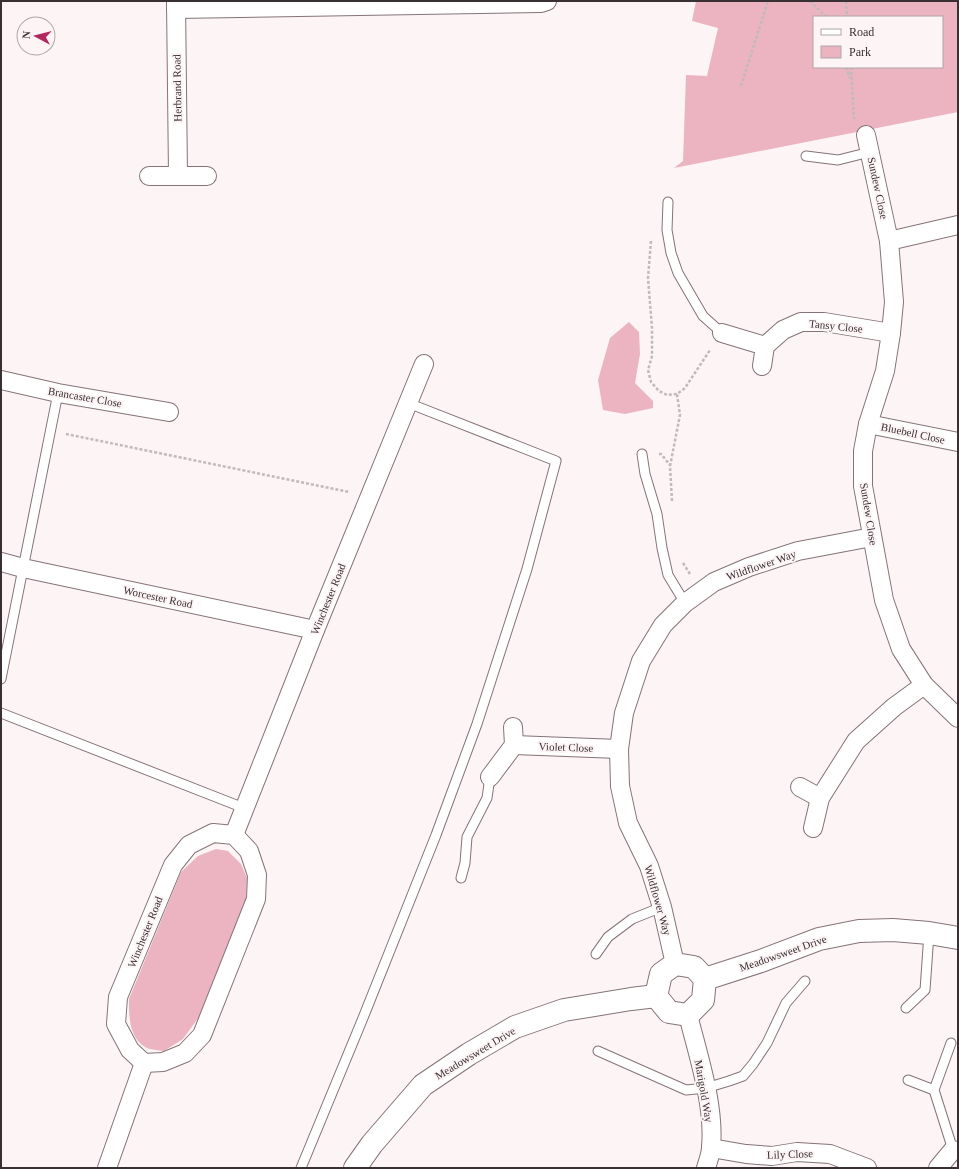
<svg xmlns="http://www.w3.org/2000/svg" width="959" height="1169" font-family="'Times New Roman',serif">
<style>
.green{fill:#ecb3c0;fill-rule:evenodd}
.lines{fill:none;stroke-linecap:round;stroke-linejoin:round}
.lane-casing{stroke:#857377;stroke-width:11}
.street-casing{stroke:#857377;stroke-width:20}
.secondary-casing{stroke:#857377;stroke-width:24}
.path{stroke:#c2b9bb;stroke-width:2.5;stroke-dasharray:3 2;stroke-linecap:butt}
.lane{stroke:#fff;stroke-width:9}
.street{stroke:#fff;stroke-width:18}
.secondary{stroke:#fff;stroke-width:22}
.labels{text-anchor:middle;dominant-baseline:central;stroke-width:4;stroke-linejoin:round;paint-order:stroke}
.street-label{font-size:11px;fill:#383032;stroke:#fdf4f6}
</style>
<rect width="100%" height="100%" fill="#fdf4f6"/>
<g class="green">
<path d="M696,1H958V112L674,168L683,161L686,75L707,76L718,28L692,21ZM814,17H942V67H814Z"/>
<path d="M629,322L639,332L640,354L635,383L653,401V408L625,414L603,410L598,380L610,338Z"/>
<path d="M216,849L228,851L241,864L247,878L246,899L199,1017L183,1039L164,1051C158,1050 150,1050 145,1047C129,1037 129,1017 129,999L181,872L198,856Z"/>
</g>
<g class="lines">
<g class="lane-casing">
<g id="lane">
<path d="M806,156L838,160L870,152"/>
<path d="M668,202L667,230L671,253L678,273L703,316L722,333"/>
<path d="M642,454L645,474L657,514L662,548L668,575L685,603"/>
<path d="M1,679L58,393"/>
<path d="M1,713L244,808"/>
<path d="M461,878L465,863L467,837L487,798L490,777"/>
<path d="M596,954L608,937L632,919L662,907"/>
<path d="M906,1008L925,990L929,933"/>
<path d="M951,1043L934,1090L953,1150"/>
<path d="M598,1051L686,1090L706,1088L729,1081L743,1076L753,1064L767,1043L786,1003L805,981"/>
<path d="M908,1080L934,1090"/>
<path d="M301,1168L363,1018L436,835L477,724L527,569L556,461L408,403"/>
</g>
</g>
<g class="street-casing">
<g id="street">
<path d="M176,1L178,176"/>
<path d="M176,9L541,3L547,1"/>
<path d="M866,135L889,241L894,302L891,333L885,371L868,424L863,451V486L884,600L901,649L924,685L958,718"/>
<path d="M149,176H207"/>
<path d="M889,241L958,225"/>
<path d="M722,333L765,346"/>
<path d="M762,366L765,346L783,330L801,322H824L891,333"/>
<path d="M1,380L58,393L169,412"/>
<path d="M868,424L958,442"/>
<path d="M1,562L23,568L315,630"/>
<path d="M514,745L619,749"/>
<path d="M490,777L514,745L513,727"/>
<path d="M800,787L820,798"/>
<path d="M813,828L820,798L856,741L894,707L924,685"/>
<path d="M213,833L234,835L249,851L257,875L256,899L202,1035L185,1053L163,1062L144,1063L130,1050L116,1024L118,997L173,865L189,845Z"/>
<path d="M234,835L315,630L424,364"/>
<path d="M675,964L662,907L649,866L628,823L620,786L619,749L624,713L641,661L663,625L685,603L714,582L749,567L798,551L872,537"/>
<path d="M688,1015C698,1055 715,1106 711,1147C711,1154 708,1161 706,1168"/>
<path d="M711,1148L746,1154L772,1156L797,1152L830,1154L867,1168"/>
<path d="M107,1168L144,1063"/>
<path d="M938,1168L953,1150"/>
</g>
</g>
<g class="secondary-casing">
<g id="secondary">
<path d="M675,964L694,967L705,979L703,1000L688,1015L669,1012L656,996L661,974Z"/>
<path d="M705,979L761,961L819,939L859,931L893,930L929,933L958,938"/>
<path d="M355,1168L372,1144L423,1085L469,1054L515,1027L564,1010L631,999L656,996"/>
</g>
</g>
<g class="path">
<path d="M810,1L826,17"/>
<path d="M846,1L847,17"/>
<path d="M846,67L850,78"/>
<path d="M851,67L854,119"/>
<path d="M741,86L768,1"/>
<path d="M651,241L648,278L652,328V356L648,370L651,382L659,391L667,395L677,394L685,388L710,350"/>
<path d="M66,434L349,492"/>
<path d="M659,454H661L670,465"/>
<path d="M672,501L670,466L680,415L677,394"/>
<path d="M683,563L690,574"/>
</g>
<use href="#lane" class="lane"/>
<use href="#street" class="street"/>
<use href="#secondary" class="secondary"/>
</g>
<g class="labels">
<g class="street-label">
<text transform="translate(177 88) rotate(-91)">Herbrand Road</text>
<text transform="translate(878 188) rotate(78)">Sundew Close</text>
<text transform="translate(836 326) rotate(6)">Tansy Close</text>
<text transform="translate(85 397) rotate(10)">Brancaster Close</text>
<text transform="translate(913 433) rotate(12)">Bluebell Close</text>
<text transform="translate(869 514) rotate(81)">Sundew Close</text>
<text transform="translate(761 565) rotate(-19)">Wildflower Way</text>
<text transform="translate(158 597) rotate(12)">Worcester Road</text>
<text transform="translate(328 599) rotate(-68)">Winchester Road</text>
<text transform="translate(566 747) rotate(2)">Violet Close</text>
<text transform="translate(658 900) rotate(74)">Wildflower Way</text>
<text transform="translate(145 932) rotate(-68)">Winchester Road</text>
<text transform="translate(783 953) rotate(-19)">Meadowsweet Drive</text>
<text transform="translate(475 1053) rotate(-31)">Meadowsweet Drive</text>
<text transform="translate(704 1091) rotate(80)">Marigold Way</text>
<text transform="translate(790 1154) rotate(-2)">Lily Close</text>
</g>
</g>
<rect width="959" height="1169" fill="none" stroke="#383032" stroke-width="4"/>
<rect x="813" y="16" width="130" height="52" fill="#fdf4f6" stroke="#aea6a8"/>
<rect x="821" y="29" width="20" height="6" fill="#ffffff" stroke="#aea6a8"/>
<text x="849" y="36" font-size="12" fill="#383032">Road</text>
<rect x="821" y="46" width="20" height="12" fill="#ecb3c0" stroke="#aea6a8"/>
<text x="849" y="56" font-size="12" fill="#383032">Park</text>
<g transform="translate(36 36) rotate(277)"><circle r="19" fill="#fdf4f6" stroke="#aea6a8"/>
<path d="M0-3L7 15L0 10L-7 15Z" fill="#b4275d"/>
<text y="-6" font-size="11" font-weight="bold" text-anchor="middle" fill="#383032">N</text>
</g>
</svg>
